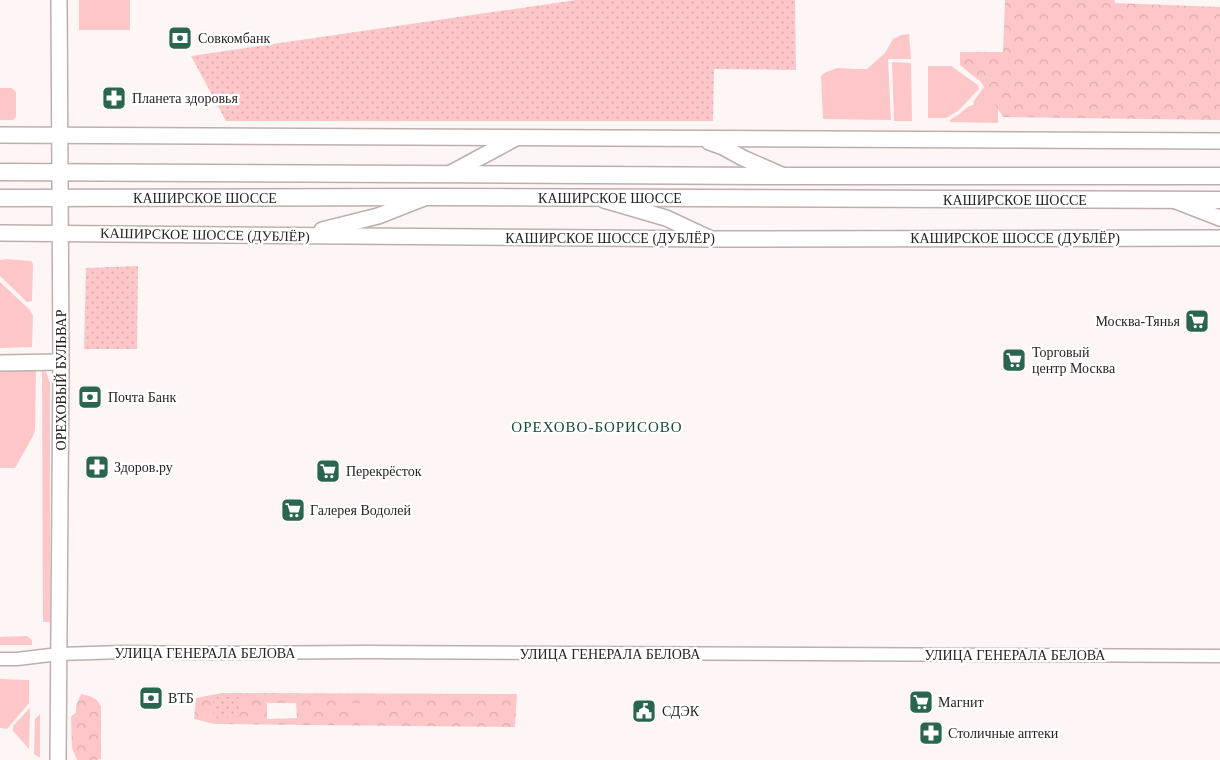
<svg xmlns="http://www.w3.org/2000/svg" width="1220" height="760" font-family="'Times New Roman',serif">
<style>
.green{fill:#fdc7c9}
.forest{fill:url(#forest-crowns);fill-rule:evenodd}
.park{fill:url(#park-dots)}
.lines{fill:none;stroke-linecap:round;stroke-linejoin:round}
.tertiary-casing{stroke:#beafaf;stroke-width:15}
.secondary-casing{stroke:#beafaf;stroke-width:18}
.primary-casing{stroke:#beafaf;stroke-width:19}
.tertiary{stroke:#fff;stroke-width:12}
.secondary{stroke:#fff;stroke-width:15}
.primary{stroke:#fff;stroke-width:16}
.labels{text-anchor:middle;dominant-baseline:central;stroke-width:4.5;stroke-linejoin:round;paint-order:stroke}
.poi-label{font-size:14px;fill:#282323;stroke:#fff;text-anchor:start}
.street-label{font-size:14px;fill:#282323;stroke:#fff}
.neighbourhood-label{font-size:15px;letter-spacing:1px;fill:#184836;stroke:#fff}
</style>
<defs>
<pattern id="forest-crowns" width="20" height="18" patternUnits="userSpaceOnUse" patternTransform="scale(1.25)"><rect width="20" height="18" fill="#fdc7c9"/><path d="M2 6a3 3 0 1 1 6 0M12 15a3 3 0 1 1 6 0" fill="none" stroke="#d9abac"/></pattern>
<pattern id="park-dots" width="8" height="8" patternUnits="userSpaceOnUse" patternTransform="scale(1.25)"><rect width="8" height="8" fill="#fdc7c9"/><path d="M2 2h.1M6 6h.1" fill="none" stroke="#d9abac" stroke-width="1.8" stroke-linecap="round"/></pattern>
</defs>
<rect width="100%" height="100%" fill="#fef5f5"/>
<g class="green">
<rect x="79" y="0" width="51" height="30"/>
<path d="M909,34L911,59H888L891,120L823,119L821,76L826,72L838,68L854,69H867L885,53L893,39L901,35Z"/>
<path d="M892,62L911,63L912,121H894Z"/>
<path d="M928,66H951L978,85L979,89L958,111L946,118H928Z"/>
<path d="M984,87L996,88L998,89V123L950,122L951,119L958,115L969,106H971L974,104L973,102Z"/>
<path d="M0,88H12L16,92V117L13,120H0Z"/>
<path d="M6,259L31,261L33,264L32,301L27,302L0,276V260Z"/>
<path d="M0,282L30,310L33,316L32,347L0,348Z"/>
<path d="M0,368L36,369L35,430L33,436L15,468H0Z"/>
<path d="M42,370L46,372L50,383V622H43Z"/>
<path d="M27,636L32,640V645H0V637Z"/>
<path d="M0,679L29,680V703L7,729L0,728Z"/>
<rect x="348" y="703" width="28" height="14"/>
<path d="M30,708L29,749L13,731V726Z"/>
<path d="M40,714V758L34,754L35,719Z"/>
</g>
<g class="forest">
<path d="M1005,0H1114L1115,3L1220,7V120L1003,117L981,82L960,65V52H1003Z"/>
<path d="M222,693L517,694L515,727L215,724L194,719L196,698ZM267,703H296L297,718L267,719ZM376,703V717H348V703Z"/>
<path d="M81,694C90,696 96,697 101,706V759L96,760H77L72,748L71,717L76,712V706Z"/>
</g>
<g class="park">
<path d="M576,0H795L796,70L714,69L713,121H226L191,56Z"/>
<path d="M138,266L137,349H84L86,268Z"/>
<path d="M213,697H238L239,717L213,718Z"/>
</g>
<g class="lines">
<g class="tertiary-casing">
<path id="tertiary" d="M0,659H17L59,654L124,652L195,653L364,652L1220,656"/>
</g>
<g class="secondary-casing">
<g id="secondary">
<path d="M0,135L1220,141"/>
<path d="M709,142L723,147L743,158L784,176"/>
<path d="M449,174L514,139"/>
<path d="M604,200L666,218L709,238"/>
<path d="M1176,201L1220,218"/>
<path d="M322,230L378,216L424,198"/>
<path d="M0,233L713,239L1220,238"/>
<path d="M0,363L61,362"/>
<path d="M58,760L61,362L59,0"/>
</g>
</g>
<g class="primary-casing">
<g id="primary">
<path d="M0,172L785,176H1220"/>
<path d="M0,198L427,197L1220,200"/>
</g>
</g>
<use href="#tertiary" class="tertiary"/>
<use href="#secondary" class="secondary"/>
<use href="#primary" class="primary"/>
</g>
<defs>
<g id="bank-square" transform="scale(1.25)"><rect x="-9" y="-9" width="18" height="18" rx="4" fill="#2a654e" stroke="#fff"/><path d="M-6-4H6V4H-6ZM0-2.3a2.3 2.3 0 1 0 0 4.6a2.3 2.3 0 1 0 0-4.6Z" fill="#fff"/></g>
<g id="pharmacy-square" transform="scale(1.25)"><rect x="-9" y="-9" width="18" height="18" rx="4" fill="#2a654e" stroke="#fff"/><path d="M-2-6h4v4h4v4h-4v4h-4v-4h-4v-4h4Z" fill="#fff"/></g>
<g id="supermarket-square" transform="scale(1.25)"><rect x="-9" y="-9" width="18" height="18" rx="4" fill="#2a654e" stroke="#fff"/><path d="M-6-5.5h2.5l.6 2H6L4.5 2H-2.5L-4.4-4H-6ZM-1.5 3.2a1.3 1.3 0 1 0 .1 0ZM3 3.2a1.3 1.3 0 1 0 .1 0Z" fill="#fff"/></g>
<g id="civic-square" transform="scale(1.25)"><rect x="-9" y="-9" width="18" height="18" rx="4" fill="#2a654e" stroke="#fff"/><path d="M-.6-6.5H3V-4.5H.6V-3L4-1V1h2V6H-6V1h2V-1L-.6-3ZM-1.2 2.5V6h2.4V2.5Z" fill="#fff"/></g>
</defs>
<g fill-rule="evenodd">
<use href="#bank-square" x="180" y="38"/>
<use href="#pharmacy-square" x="114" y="98"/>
<use href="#supermarket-square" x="1197" y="321"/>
<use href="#supermarket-square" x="1014" y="360"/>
<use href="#bank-square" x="90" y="397"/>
<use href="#pharmacy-square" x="97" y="467"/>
<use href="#supermarket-square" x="328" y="471"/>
<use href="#supermarket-square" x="293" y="510"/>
<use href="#bank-square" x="151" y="698"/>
<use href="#supermarket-square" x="921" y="702"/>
<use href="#civic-square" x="644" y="711"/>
<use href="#pharmacy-square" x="931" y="733"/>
</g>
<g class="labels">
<g class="poi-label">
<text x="198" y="38">Совкомбанк</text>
<text x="132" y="98">Планета здоровья</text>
<text x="1180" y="321" text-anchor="end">Москва-Тянья</text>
<text x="1032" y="352">Торговый<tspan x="1032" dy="16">центр Москва</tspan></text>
<text x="108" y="397">Почта Банк</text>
<text x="114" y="467">Здоров.ру</text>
<text x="346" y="471">Перекрёсток</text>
<text x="310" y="510">Галерея Водолей</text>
<text x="168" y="698">ВТБ</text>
<text x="938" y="702">Магнит</text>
<text x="662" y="711">СДЭК</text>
<text x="948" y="733">Столичные аптеки</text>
</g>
<g class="street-label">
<text x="205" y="198">КАШИРСКОЕ ШОССЕ</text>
<text x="610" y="198">КАШИРСКОЕ ШОССЕ</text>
<text x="1015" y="200">КАШИРСКОЕ ШОССЕ</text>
<text transform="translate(205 235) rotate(1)">КАШИРСКОЕ ШОССЕ (ДУБЛЁР)</text>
<text x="610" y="238">КАШИРСКОЕ ШОССЕ (ДУБЛЁР)</text>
<text x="1015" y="238">КАШИРСКОЕ ШОССЕ (ДУБЛЁР)</text>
<text transform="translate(61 380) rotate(-90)">ОРЕХОВЫЙ БУЛЬВАР</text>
<text x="205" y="653">УЛИЦА ГЕНЕРАЛА БЕЛОВА</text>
<text x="610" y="654">УЛИЦА ГЕНЕРАЛА БЕЛОВА</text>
<text x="1015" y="655">УЛИЦА ГЕНЕРАЛА БЕЛОВА</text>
</g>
<g class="neighbourhood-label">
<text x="597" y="427">ОРЕХОВО-БОРИСОВО</text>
</g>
</g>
</svg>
